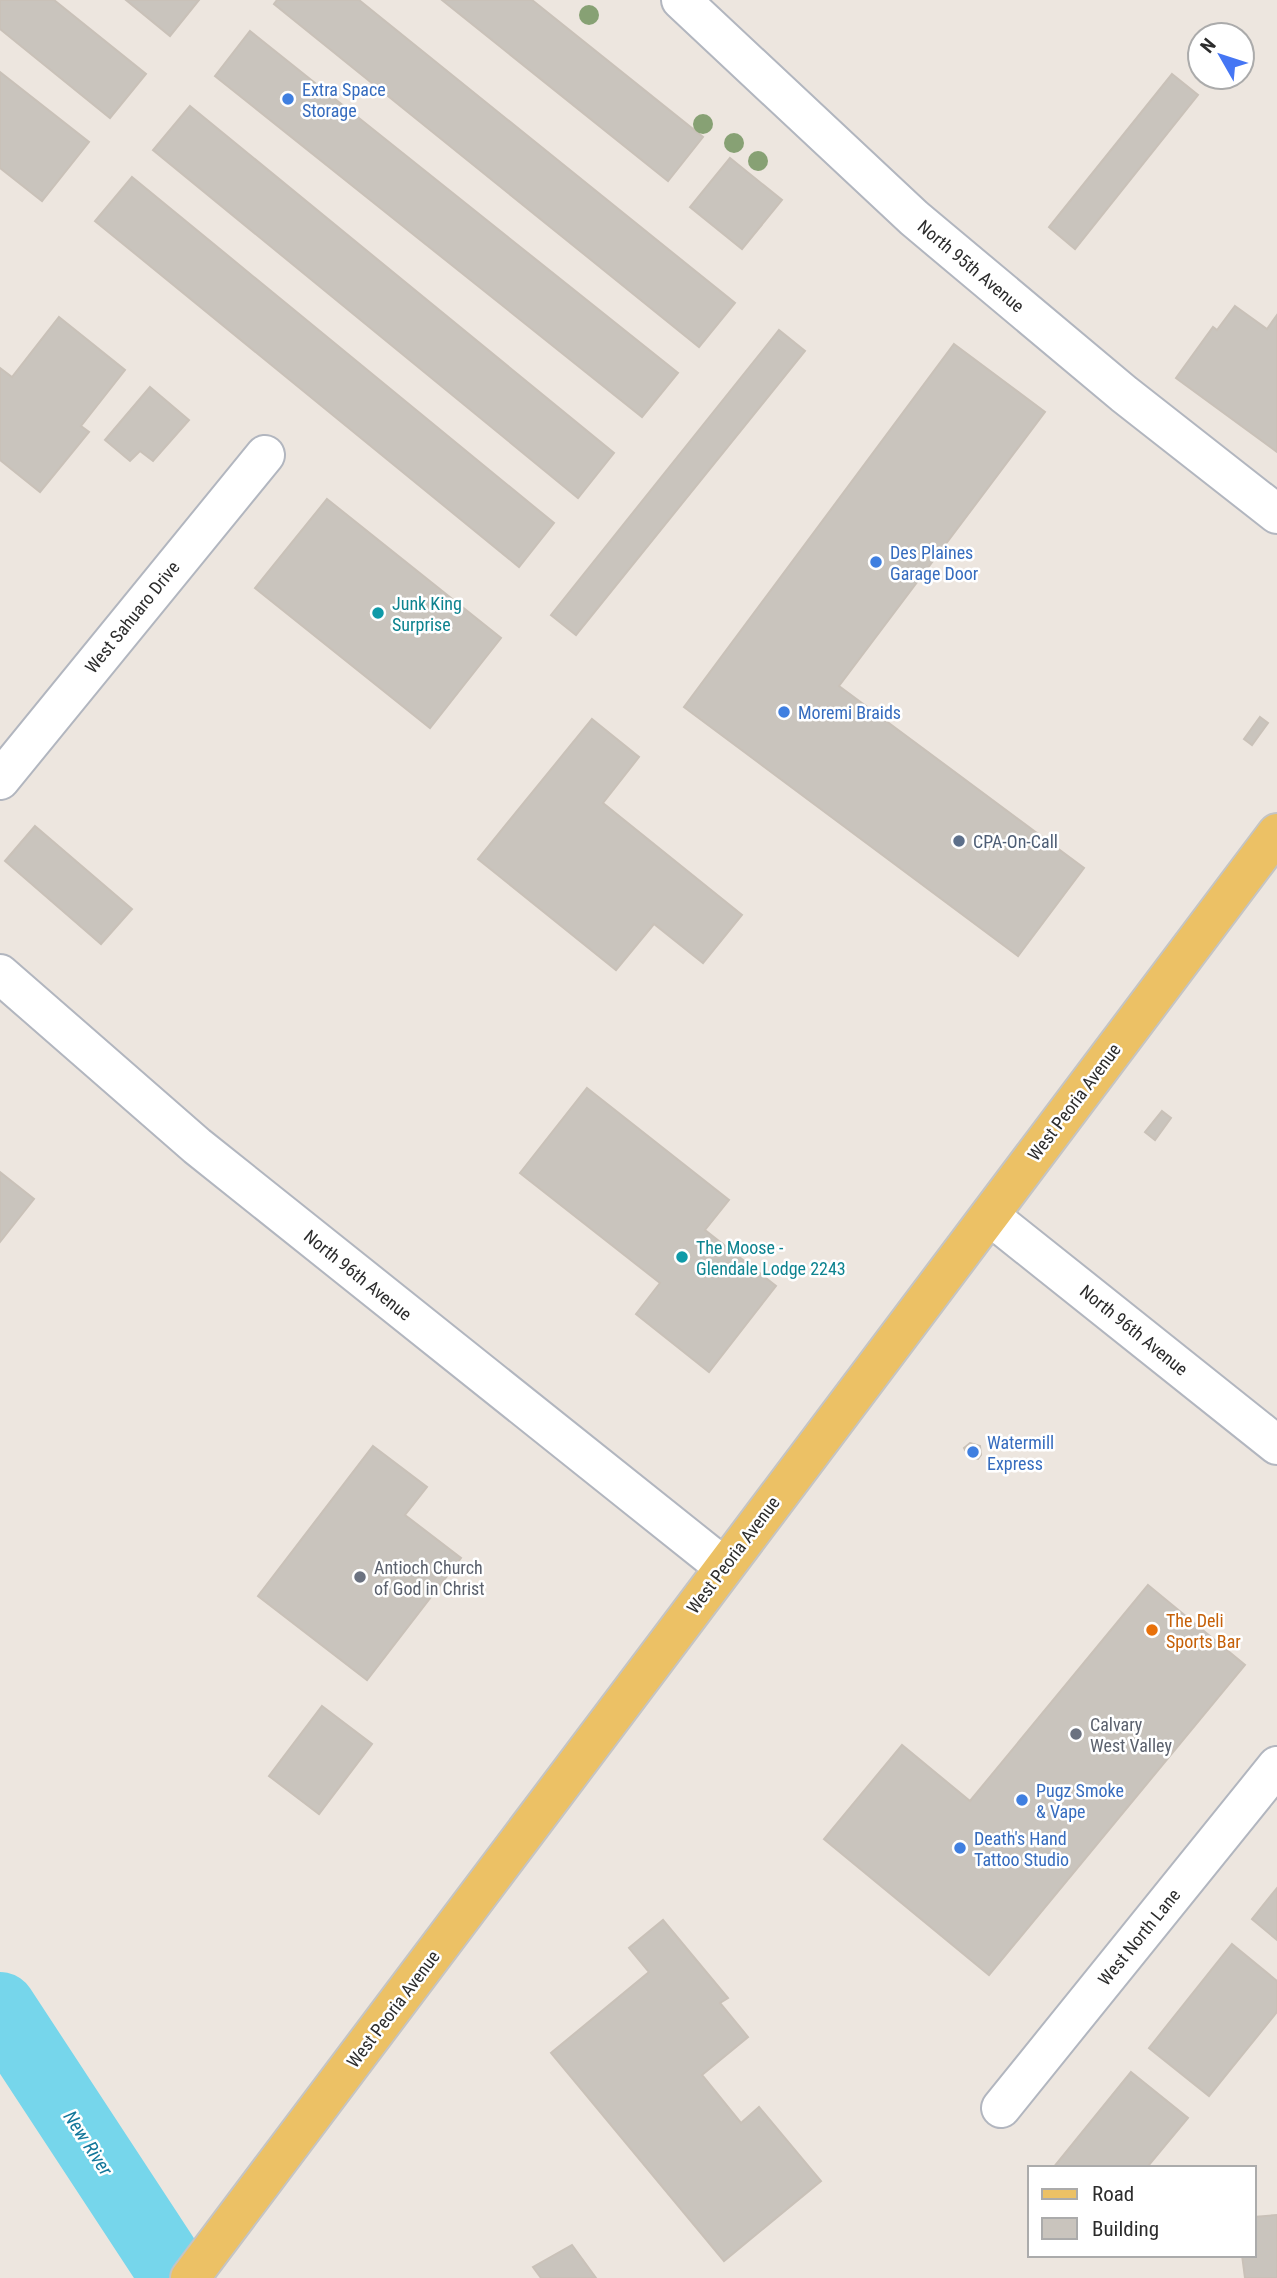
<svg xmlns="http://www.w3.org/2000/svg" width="1277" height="2278" font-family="'Roboto Condensed',sans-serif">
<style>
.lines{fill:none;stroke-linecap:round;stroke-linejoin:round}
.river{stroke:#76d6eb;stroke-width:72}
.building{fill:#c9c4bd;stroke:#c9c1b8;stroke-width:2}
.minor-casing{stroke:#b2b6bf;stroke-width:42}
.major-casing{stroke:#c4c4c4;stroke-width:42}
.minor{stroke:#fff;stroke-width:38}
.major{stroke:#ecc165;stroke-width:38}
.tree{fill:#87a174}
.shop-dot{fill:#3f7fe0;stroke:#fff;stroke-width:2.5}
.culture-dot{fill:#0f9aa8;stroke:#fff;stroke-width:2.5}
.service-dot{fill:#5c6f8a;stroke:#fff;stroke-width:2.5}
.worship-dot{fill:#6b7280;stroke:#fff;stroke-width:2.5}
.food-dot{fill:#e8710a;stroke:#fff;stroke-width:2.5}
.labels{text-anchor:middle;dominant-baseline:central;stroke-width:5;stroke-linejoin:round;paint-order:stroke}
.shop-label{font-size:18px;fill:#366cbe;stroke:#fff;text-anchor:start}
.street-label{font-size:18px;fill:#2c2c2c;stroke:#fff}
.culture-label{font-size:18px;fill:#0d838f;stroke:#fff;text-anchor:start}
.service-label{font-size:18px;fill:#4e5e75;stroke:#fff;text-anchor:start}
.worship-label{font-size:18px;fill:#5b616d;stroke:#fff;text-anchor:start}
.food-label{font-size:18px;fill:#c56008;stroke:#fff;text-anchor:start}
.water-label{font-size:19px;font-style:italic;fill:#12779a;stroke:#fff}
</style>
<rect width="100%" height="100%" fill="#ede6df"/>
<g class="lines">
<path class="river" d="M0,2008L177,2278"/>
</g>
<g class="building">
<path d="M0,0H54L146,74L110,118L0,29Z"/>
<path d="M126,0H199L170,36Z"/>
<path d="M277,0H359L735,303L699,347L274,4Z"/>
<path d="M442,0H532L703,137L668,181Z"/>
<path d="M250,31L678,373L642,417L215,76Z"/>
<path d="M0,72L89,142L42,201L0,168Z"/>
<path d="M1172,74L1198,95L1075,249L1049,227Z"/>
<path d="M190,106L614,453L578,498L153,150Z"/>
<path d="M730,158L782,200L742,249L690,207Z"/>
<path d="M132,177L554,523L519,567L95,221Z"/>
<path d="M1235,306L1267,329L1277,315V452L1176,378L1213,327L1217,330Z"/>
<path d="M59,317L125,370L81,426L89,432L40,492L0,460V368L12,377Z"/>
<path d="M779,330L805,351L576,635L551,615Z"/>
<path d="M954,344L1045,412L839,686L1084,868L1018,956L684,707Z"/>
<path d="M150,387L189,420L153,461L140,451L130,461L105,440Z"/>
<path d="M327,499L501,638L430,728L255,588Z"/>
<path d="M1260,717L1268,723L1252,745L1244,739Z"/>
<path d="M592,719L639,757L603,803L742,915L703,963L654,924L616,970L478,859Z"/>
<path d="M35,826L132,909L101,944L5,861Z"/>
<path d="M587,1088L729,1200L705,1230L776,1286L709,1372L636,1314L660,1283L520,1173Z"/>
<path d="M1162,1111L1171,1118L1155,1140L1145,1132Z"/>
<path d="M0,1172L34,1199L0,1242Z"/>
<path d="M970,1443L980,1446L981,1455L978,1459L969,1457L964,1448Z"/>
<path d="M373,1446L427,1487L405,1515L461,1558L367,1680L258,1596Z"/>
<path d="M1148,1585L1245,1665L989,1975L824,1839L902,1745L970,1801Z"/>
<path d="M322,1706L372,1744L319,1814L269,1776Z"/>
<path d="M1277,1888V1940L1252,1919Z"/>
<path d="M663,1920L728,1998L720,2003L748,2037L702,2075L741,2123L759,2107L821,2181L724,2261L551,2053L649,1972L629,1948Z"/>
<path d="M1232,1944L1277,1981V2012L1209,2096L1149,2048Z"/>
<path d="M1131,2072L1188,2118L1148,2166L1150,2168H1053Z"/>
<path d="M1277,2215V2278H1245L1242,2255H1254V2217Z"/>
<path d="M572,2245L596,2278H541L533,2267Z"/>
</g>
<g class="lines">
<g class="minor-casing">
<g id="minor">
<path d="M681,0L914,218L1124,394L1277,514"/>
<path d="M0,780L265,455"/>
<path d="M0,974L197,1146L724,1567"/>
<path d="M990,1216L1277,1445"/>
<path d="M1001,2108L1277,1766"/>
</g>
</g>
<g class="major-casing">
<path id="major" d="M190,2278L1277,833"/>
</g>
<use href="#minor" class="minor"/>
<use href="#major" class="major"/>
</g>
<g class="tree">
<circle cx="589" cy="15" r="10"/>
<circle cx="703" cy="124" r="10"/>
<circle cx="734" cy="143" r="10"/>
<circle cx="758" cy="161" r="10"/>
</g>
<g class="shop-dot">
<circle cx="288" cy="99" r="7"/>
<circle cx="876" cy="562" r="7"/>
<circle cx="784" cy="712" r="7"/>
<circle cx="973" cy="1452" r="7"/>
<circle cx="1022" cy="1800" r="7"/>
<circle cx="960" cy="1848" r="7"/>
</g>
<g class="culture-dot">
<circle cx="378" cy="613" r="7"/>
<circle cx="682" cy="1257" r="7"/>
</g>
<circle class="service-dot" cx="959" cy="841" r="7"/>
<g class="worship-dot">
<circle cx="360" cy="1577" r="7"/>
<circle cx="1076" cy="1734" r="7"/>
</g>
<circle class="food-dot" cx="1152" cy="1630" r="7"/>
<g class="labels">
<g class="shop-label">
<text x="302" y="89">Extra Space<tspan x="302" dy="21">Storage</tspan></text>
<text x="890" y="552">Des Plaines<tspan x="890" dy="21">Garage Door</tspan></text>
<text x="798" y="712">Moremi Braids</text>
<text x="987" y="1442">Watermill<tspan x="987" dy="21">Express</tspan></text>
<text x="1036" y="1790">Pugz Smoke<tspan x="1036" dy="21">&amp; Vape</tspan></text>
<text x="974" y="1838">Death's Hand<tspan x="974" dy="21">Tattoo Studio</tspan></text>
</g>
<g class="street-label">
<text transform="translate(971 266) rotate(40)">North 95th Avenue</text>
<text transform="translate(132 617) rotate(-51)">West Sahuaro Drive</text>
<text transform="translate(1074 1102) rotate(-53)">West Peoria Avenue</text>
<text transform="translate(358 1275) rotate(39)">North 96th Avenue</text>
<text transform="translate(1134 1330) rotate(39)">North 96th Avenue</text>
<text transform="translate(733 1555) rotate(-53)">West Peoria Avenue</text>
<text transform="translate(1139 1937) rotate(-51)">West North Lane</text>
<text transform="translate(393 2009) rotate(-53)">West Peoria Avenue</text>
</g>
<g class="culture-label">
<text x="392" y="603">Junk King<tspan x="392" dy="21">Surprise</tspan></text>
<text x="696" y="1247">The Moose -<tspan x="696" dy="21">Glendale Lodge 2243</tspan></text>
</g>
<g class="service-label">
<text x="973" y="841">CPA-On-Call</text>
</g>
<g class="worship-label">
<text x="374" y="1567">Antioch Church<tspan x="374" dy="21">of God in Christ</tspan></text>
<text x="1090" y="1724">Calvary<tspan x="1090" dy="21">West Valley</tspan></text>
</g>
<g class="food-label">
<text x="1166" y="1620">The Deli<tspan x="1166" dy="21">Sports Bar</tspan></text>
</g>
<g class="water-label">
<text transform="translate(88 2143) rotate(57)">New River</text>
</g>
</g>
<rect x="1028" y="2166" width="228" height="91" fill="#ffffff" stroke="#ababab" stroke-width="2"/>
<rect x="1042" y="2189" width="35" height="10" fill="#ecc165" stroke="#ababab" stroke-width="2"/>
<text x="1092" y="2201" font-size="21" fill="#2c2c2c">Road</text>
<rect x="1042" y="2218" width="35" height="21" fill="#c9c4bd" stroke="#ababab" stroke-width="2"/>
<text x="1092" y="2236" font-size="21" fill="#2c2c2c">Building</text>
<g transform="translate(1221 56) rotate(309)"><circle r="33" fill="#ffffff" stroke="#ababab" stroke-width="2"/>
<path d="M0-5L12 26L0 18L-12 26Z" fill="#4576f4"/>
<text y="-10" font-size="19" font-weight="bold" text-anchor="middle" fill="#2c2c2c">N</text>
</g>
</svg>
